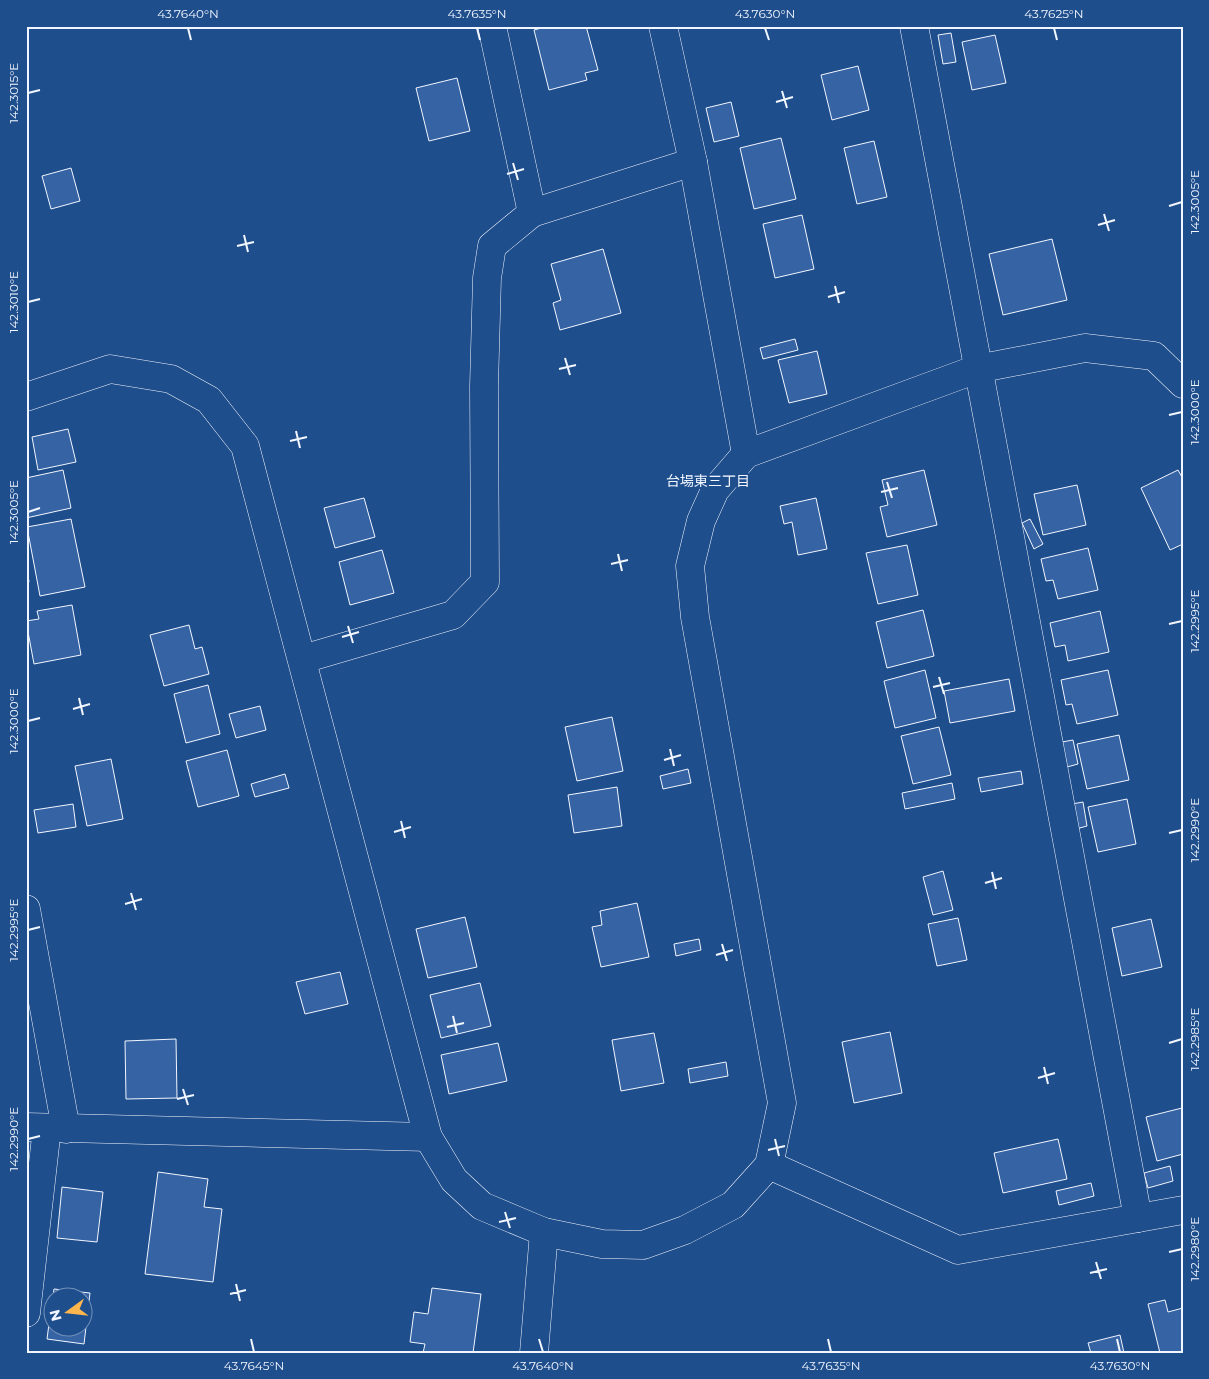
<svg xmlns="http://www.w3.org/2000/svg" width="1209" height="1379" font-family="Montserrat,'Noto Sans JP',sans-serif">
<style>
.building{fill:#3563a3;stroke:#f2f6ff}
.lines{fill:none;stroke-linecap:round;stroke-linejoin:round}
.street-casing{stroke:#f2f6ff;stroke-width:29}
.secondary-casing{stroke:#f2f6ff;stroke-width:29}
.street{stroke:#1f4e8c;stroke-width:28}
.secondary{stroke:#1f4e8c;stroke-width:28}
.ticks{fill:none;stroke:#f2f6ff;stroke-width:2}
.labels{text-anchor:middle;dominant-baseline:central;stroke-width:4;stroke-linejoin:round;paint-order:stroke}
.neighbourhood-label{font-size:14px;fill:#f2f6ff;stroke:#1f4e8c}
.neatline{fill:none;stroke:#f2f6ff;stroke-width:2}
.ticks-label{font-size:12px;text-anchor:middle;fill:#f2f6ff}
</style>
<rect width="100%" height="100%" fill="#1f4e8c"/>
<g class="building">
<path d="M549,26H586L598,70L585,73L587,80L549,90L534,30Z"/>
<path d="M951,33L956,62L943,64L938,35Z"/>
<path d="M995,35L1006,83L972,90L962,42Z"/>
<path d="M858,66L869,110L832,120L821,75Z"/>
<path d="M457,78L470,131L429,141L416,88Z"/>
<path d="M731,102L739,136L714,142L706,108Z"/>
<path d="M781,138L796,199L754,209L740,148Z"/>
<path d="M874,141L887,197L857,204L844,148Z"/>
<path d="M71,168L80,201L51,209L42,176Z"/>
<path d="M802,215L814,269L775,278L763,224Z"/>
<path d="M1052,239L1067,300L1003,315L989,254Z"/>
<path d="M603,249L621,313L560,330L553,303L561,300L551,264Z"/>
<path d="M795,339L798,350L763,359L760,348Z"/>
<path d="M817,351L827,394L789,403L778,360Z"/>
<path d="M68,429L76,462L38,470L32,437Z"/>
<path d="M63,470L71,508L26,518V478Z"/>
<path d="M924,470L937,525L887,537L880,507L888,505L882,480Z"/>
<path d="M1178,470L1183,479V544L1170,550L1141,488Z"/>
<path d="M1077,485L1086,525L1043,535L1034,494Z"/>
<path d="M364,498L375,537L335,548L324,508Z"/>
<path d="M816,498L827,549L798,555L792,522L784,524L780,506Z"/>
<path d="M71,519L85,587L40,596L27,527Z"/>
<path d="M1030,519L1043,544L1034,549L1022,523Z"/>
<path d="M907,545L918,595L878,604L866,553Z"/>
<path d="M1088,548L1098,590L1058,599L1053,580L1046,581L1041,559Z"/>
<path d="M382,550L394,593L350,605L339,562Z"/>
<path d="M26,565L29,582L26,583Z"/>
<path d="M72,605L81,655L34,664L26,621L39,619L37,611Z"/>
<path d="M923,610L934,656L887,668L876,622Z"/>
<path d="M1100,611L1109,652L1068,661L1065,645L1055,647L1050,623Z"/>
<path d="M189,625L195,649L202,647L209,674L164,686L150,635Z"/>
<path d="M925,670L936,718L895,728L884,681Z"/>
<path d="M1108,670L1118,715L1077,724L1072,704L1066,705L1061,680Z"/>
<path d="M1009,679L1015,711L950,723L944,691Z"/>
<path d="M208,685L220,734L186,743L174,694Z"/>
<path d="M260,706L266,730L236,738L229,714Z"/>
<path d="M612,717L623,771L577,781L565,727Z"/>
<path d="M939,727L951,775L913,784L901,736Z"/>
<path d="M1119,735L1129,780L1087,789L1077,744Z"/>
<path d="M1073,740L1078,764L1067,767L1062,742Z"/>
<path d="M227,750L239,796L198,807L186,761Z"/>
<path d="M111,759L123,819L87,826L75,766Z"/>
<path d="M688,769L691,783L663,789L660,776Z"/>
<path d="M1021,771L1023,784L981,792L978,778Z"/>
<path d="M285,774L289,788L255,797L251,784Z"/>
<path d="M952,783L955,799L905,809L902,793Z"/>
<path d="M617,787L622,826L574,833L568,795Z"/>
<path d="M1127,799L1136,844L1098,852L1088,807Z"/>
<path d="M1083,802L1087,826L1076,829L1072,804Z"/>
<path d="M73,804L76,827L38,833L34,810Z"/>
<path d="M943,871L953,910L933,915L923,877Z"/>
<path d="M637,903L649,957L601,967L592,927L602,925L600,911Z"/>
<path d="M465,917L477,967L428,978L416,929Z"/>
<path d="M958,918L967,960L937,966L928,924Z"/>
<path d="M1151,919L1162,967L1122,976L1112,928Z"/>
<path d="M699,939L701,950L676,956L674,944Z"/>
<path d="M340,972L348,1004L305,1014L296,982Z"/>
<path d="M480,983L491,1026L441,1038L430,995Z"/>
<path d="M890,1032L902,1093L854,1103L842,1042Z"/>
<path d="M654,1033L664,1083L621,1091L612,1040Z"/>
<path d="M176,1039L177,1098L126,1099L125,1041Z"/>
<path d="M498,1043L507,1081L449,1094L441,1055Z"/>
<path d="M726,1062L728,1076L690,1083L688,1069Z"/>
<path d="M1182,1108L1183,1154L1157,1161L1146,1117Z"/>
<path d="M1058,1139L1067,1179L1003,1193L994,1153Z"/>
<path d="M1170,1166L1173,1181L1148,1188L1144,1173Z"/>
<path d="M158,1172L208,1179L204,1207L222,1209L213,1282L145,1274Z"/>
<path d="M1091,1183L1094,1196L1059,1205L1056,1191Z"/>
<path d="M62,1187L103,1192L97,1242L57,1238Z"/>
<path d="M432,1288L481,1294L473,1353H423L425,1344L410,1342L414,1312L428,1314Z"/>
<path d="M54,1289L90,1293L84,1344L47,1339L52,1301V1326H82V1296H53Z"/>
<path d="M1165,1300L1168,1312L1183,1308V1353H1160L1148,1304Z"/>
<path d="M1120,1335L1124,1353H1091L1088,1343Z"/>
</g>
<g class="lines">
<g class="street-casing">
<g id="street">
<path d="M492,26L532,213"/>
<path d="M663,26L693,162L746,454"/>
<path d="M914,26L1138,1218"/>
<path d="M977,369L1085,348L1154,356L1183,384"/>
<path d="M303,659L453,615L485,582L484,386L487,278L492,246L532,213L693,162"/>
<path d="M769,1165L958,1250L1183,1210"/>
<path d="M26,1313L47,1128"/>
</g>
</g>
<g class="secondary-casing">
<g id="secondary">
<path d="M26,397L110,369L171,379L209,400L245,446L428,1137L454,1180L482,1206L544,1232L602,1244L643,1245L685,1230L733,1205L769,1165L782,1103L695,617L690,566L701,521L715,490L746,454L977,369"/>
<path d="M26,909L66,1129"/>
<path d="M26,1127L428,1137"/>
<path d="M534,1353L544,1232"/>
</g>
</g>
<use href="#street" class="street"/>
<use href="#secondary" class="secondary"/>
</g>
<path class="ticks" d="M188,28L191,40M477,28L480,40M765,28L769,40M1054,28L1057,40M782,91L787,108M28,93L40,90M776,102L793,97M513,163L518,180M507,174L524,169M1169,206L1182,202M1104,214L1109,231M1098,225L1115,220M244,235L248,252M237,246L254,242M835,286L839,303M828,297L845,292M28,302L40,299M565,358L570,375M559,369L576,365M1169,415L1182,412M296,431L300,448M290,441L307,437M887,482L892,498M881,492L898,488M28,512L40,508M618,554L622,571M611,564L628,560M1169,624L1182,621M348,626L353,643M342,637L359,632M939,677L944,694M933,687L950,683M79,698L83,715M73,709L90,704M28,721L40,718M670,749L674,766M664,760L681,755M401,821L405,838M394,832L411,827M1169,833L1182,830M992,872L996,889M985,883L1002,878M131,893L136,910M125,904L142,899M28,930L40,927M722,944L727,961M716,955L733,950M453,1016L457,1033M447,1027L464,1023M1169,1043L1182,1039M1044,1067L1048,1084M1038,1078L1055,1073M183,1089L188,1105M177,1099L194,1095M28,1139L40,1136M775,1139L779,1156M768,1150L785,1146M505,1212L510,1228M499,1222L516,1218M1169,1252L1182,1249M1096,1262L1101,1279M1090,1273L1107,1269M236,1284L240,1301M230,1294L246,1290M251,1339L254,1352M539,1339L543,1352M828,1339L831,1352M1117,1339L1120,1352"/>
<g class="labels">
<g class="neighbourhood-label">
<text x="708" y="481">台場東三丁目</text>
</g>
</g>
<rect width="1209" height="1379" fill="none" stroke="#1f4e8c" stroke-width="55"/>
<g transform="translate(68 1312) rotate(255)"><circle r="24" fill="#1f4e8c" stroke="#7391ba"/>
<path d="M0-4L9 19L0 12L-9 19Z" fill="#ffb74d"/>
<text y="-8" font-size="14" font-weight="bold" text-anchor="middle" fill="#f2f6ff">N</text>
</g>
<rect x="28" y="28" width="1154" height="1324" class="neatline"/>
<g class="ticks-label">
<text x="188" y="18">43.7640°N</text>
<text x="477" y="18">43.7635°N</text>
<text x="765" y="18">43.7630°N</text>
<text x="1054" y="18">43.7625°N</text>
<text transform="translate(14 93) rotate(-90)" y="4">142.3015°E</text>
<text transform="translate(1195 202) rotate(-90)" y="4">142.3005°E</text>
<text transform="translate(14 302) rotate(-90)" y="4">142.3010°E</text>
<text transform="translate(1195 412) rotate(-90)" y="4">142.3000°E</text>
<text transform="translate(14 512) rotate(-90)" y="4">142.3005°E</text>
<text transform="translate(1195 621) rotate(-90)" y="4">142.2995°E</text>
<text transform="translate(14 721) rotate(-90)" y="4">142.3000°E</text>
<text transform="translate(1195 830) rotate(-90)" y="4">142.2990°E</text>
<text transform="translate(14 930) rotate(-90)" y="4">142.2995°E</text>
<text transform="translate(1195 1039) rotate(-90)" y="4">142.2985°E</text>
<text transform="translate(14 1139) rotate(-90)" y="4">142.2990°E</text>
<text transform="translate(1195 1249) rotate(-90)" y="4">142.2980°E</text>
<text x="254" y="1370">43.7645°N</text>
<text x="543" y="1370">43.7640°N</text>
<text x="831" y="1370">43.7635°N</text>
<text x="1120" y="1370">43.7630°N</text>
</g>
</svg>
